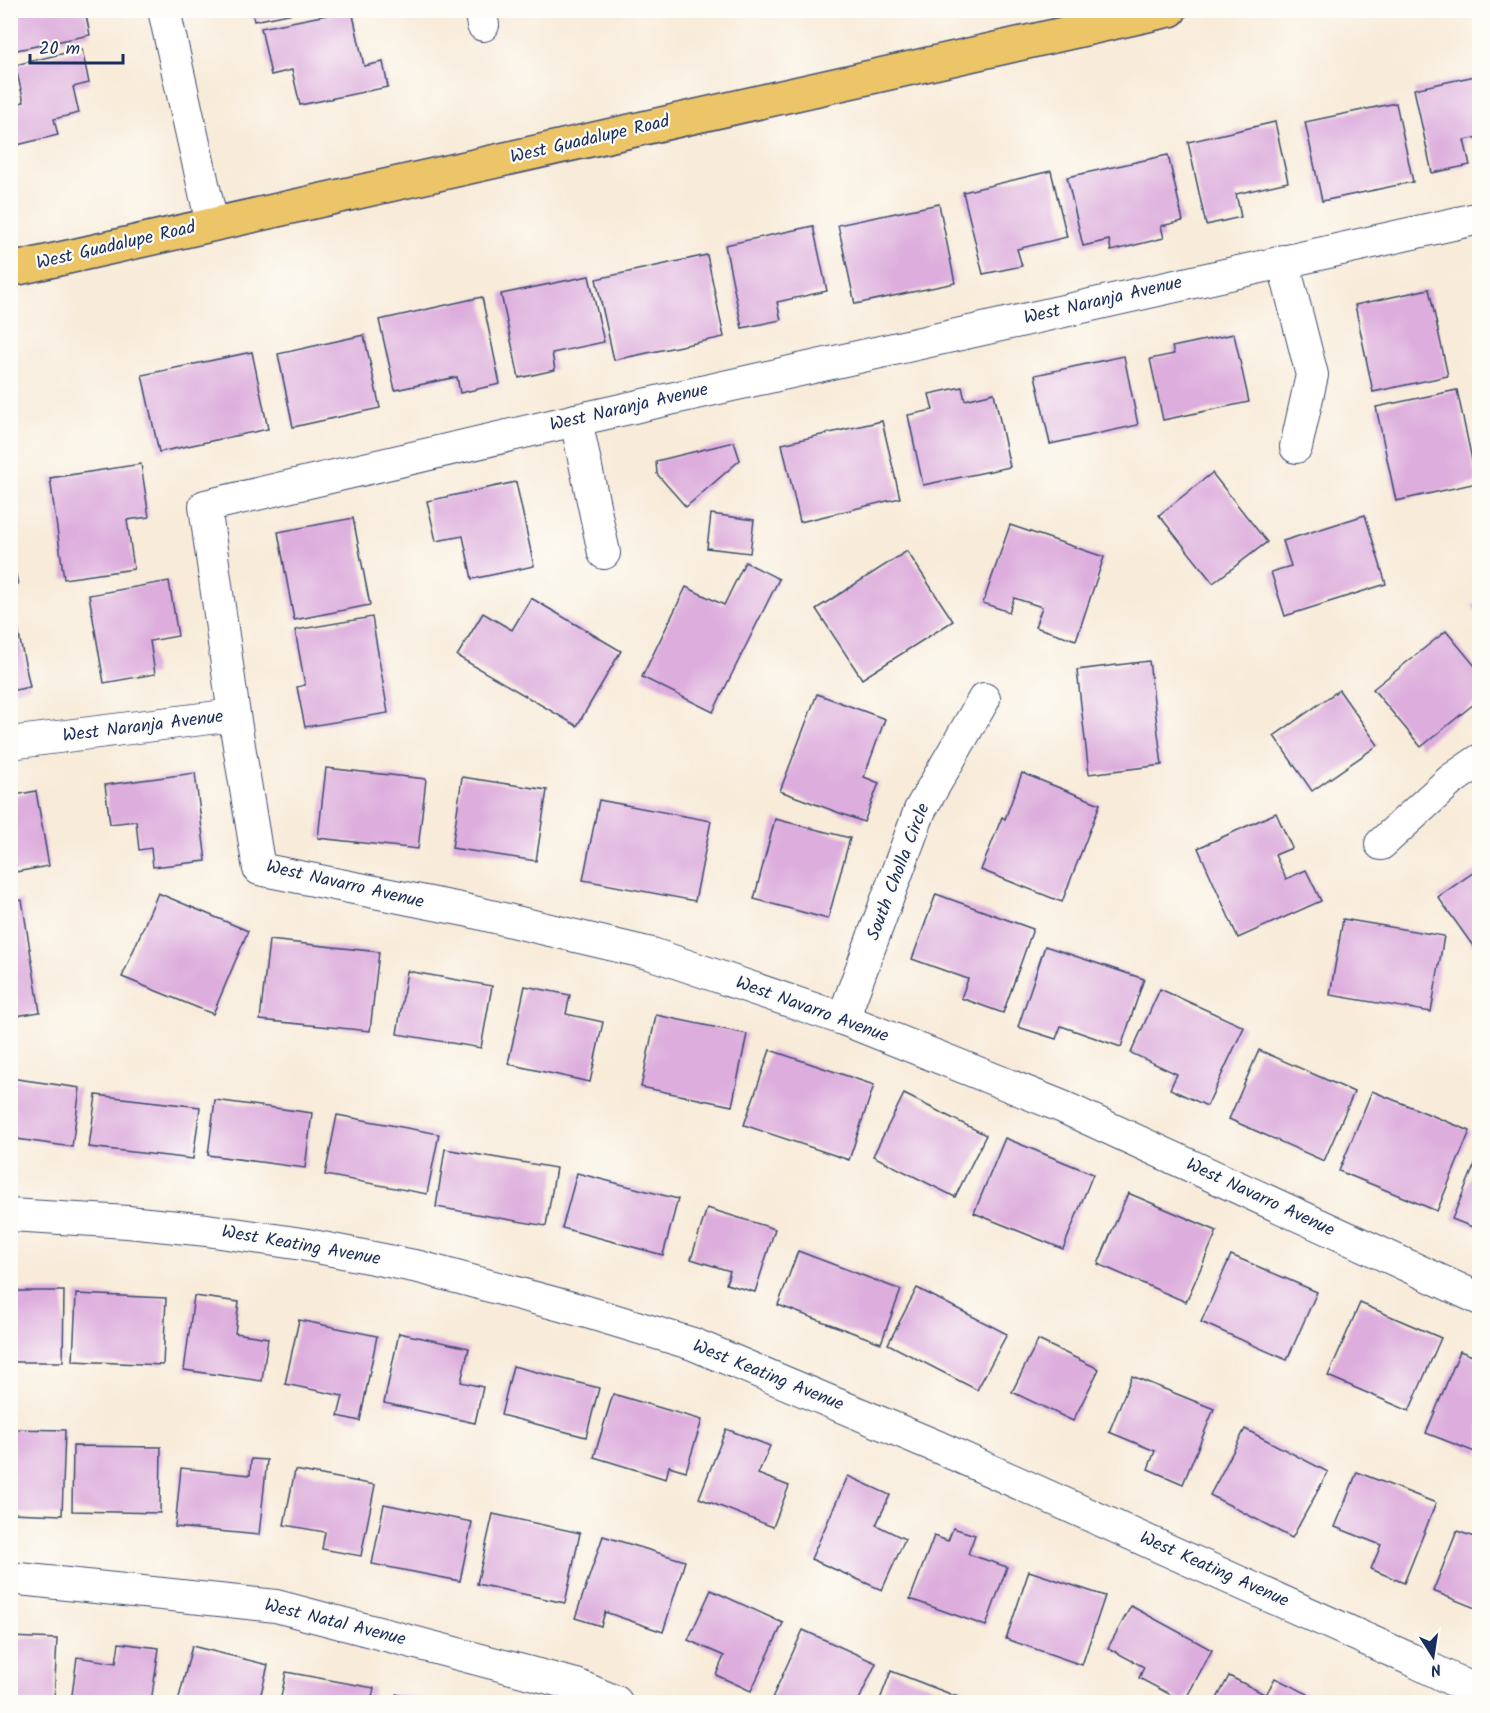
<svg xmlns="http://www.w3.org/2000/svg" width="1490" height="1713" font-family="Kalam,sans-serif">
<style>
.building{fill:#ddaddd}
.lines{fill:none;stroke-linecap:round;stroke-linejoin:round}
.minor-casing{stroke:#3c4b70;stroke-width:34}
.major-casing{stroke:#3c4b70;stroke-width:36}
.minor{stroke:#fff;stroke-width:32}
.major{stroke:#ecc569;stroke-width:33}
.labels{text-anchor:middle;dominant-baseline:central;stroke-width:4.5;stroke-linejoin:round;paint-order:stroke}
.street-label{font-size:18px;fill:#1b2f5e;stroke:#fdfcf7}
</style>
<rect width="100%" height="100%" fill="#fdfcf7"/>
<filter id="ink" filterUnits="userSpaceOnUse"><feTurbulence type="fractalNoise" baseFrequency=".0167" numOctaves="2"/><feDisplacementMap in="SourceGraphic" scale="12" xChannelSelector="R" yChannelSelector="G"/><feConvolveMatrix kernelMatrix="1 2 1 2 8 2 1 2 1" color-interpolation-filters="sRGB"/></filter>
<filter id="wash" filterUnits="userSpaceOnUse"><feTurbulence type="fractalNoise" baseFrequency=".008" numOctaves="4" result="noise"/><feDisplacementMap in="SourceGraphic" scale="24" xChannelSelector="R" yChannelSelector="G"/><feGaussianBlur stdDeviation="1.35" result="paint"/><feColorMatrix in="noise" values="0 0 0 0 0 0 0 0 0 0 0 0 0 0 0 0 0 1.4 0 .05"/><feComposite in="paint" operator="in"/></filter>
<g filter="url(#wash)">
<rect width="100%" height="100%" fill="#f8ebd9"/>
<g id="blocks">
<g class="building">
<path d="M10,10H85L90,35L12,51Z"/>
<path d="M252,10H299V12L254,21Z"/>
<path d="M352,10L364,66L383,62L388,87L300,105L292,70L271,75L261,28Z"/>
<path d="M82,49L89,83L73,87L79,113L54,119L58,135L17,145L10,118V105L24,102L15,65Z"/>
<path d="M1480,75V137L1464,140L1470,165L1432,173L1414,89Z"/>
<path d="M1396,103L1413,182L1322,201L1305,122Z"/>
<path d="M1275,122L1288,182L1236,194L1241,217L1206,225L1188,142Z"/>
<path d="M1168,155L1183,221L1161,226L1164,238L1111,251L1109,240L1083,246L1067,177Z"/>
<path d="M1051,171L1067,237L1017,249L1022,266L983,274L963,192Z"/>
<path d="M939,204L955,283L855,304L838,225Z"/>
<path d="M813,226L827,291L777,302L781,320L742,328L725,245Z"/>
<path d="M707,255L724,337L614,360L596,279Z"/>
<path d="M589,276L604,342L552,353L555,370L519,378L501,294Z"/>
<path d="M1429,289L1448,376L1373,392L1355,305Z"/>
<path d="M482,297L500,384L460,393L457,377L395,390L379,320Z"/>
<path d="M1234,334L1249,402L1163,420L1150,359L1174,354L1172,347Z"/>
<path d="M364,335L380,408L293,427L278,354Z"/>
<path d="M252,352L268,429L159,452L142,375Z"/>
<path d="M1124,356L1138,425L1050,444L1035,375Z"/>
<path d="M962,387L965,400L994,393L1010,467L923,485L908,415L933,410L929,394Z"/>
<path d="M1457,390L1477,483L1396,501L1376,407Z"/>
<path d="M882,421L900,498L800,522L782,444Z"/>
<path d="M734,442L740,460L686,507L657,474L656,461Z"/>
<path d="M141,464L149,517L127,520L134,569L64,579L50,478Z"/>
<path d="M1212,473L1267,542L1213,583L1159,515Z"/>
<path d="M516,482L534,566L472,579L463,536L436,541L427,501Z"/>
<path d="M711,514L754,520L750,553L707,548Z"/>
<path d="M1365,515L1386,584L1285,616L1271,572L1291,566L1283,541Z"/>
<path d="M353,518L370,605L294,620L278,532Z"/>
<path d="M1010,525L1104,557L1076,640L1035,627L1042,607L1014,598L1009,612L983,603Z"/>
<path d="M10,550L18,584L10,585Z"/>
<path d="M907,551L953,621L862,679L816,609Z"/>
<path d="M745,562L779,579L713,712L642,677L686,587L724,605Z"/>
<path d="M169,581L178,636L150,641L155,674L104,683L89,595Z"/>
<path d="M531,598L621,651L577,726L457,656L483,613L512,630Z"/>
<path d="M1480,600V618L1472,605Z"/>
<path d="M10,607H13L30,687L10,691Z"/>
<path d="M372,617L388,713L305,727L297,687L305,685L295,630Z"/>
<path d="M1446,631L1480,672V699L1421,747L1373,689Z"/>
<path d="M1149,661L1162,765L1089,774L1077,670Z"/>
<path d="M1339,690L1378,745L1312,791L1274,736Z"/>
<path d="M817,694L885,719L864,777L879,783L864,822L780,791Z"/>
<path d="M326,768L426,779L418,849L318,838Z"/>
<path d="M195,773L206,861L153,867L151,848L139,850L136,821L110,824L105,785Z"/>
<path d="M1022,773L1100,804L1062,902L981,870L1002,817L1005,819Z"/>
<path d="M462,777L547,790L536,861L452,848Z"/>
<path d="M36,791L49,866L10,873V796Z"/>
<path d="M599,800L711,821L695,901L583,880Z"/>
<path d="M1276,813L1292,848L1275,855L1286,879L1306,870L1321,901L1238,938L1198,848Z"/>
<path d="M775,819L850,838L828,919L754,899Z"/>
<path d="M1480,868V952L1478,953L1438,897Z"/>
<path d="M158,893L248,931L213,1014L122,977Z"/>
<path d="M936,894L1033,929L1003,1013L961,998L968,979L912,959Z"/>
<path d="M22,900L40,1012L10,1017V902Z"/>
<path d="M1343,919L1444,936L1431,1012L1330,995Z"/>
<path d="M269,940L379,952L370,1031L260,1020Z"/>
<path d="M1045,946L1144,979L1121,1047L1061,1026L1056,1039L1018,1027Z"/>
<path d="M407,971L492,986L481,1048L397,1034Z"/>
<path d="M525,986L570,995L566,1014L603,1022L590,1082L508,1064Z"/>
<path d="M1160,989L1244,1027L1207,1106L1170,1089L1177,1074L1131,1053Z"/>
<path d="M656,1015L747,1034L732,1106L641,1087Z"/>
<path d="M770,1050L874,1085L849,1160L744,1125Z"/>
<path d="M1259,1050L1354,1092L1324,1161L1229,1119Z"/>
<path d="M10,1078L80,1088L72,1147L10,1138Z"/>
<path d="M1372,1091L1470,1131L1437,1211L1339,1171Z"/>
<path d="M904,1094L986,1135L955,1197L873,1156Z"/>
<path d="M96,1095L200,1107L193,1159L89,1147Z"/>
<path d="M215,1100L312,1113L305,1168L208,1155Z"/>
<path d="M337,1115L439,1134L427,1194L325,1175Z"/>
<path d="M1005,1138L1093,1174L1063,1249L974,1213Z"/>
<path d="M445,1149L556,1168L546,1226L436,1207Z"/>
<path d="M1480,1152V1230L1452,1219Z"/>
<path d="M577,1173L678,1199L663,1255L562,1228Z"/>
<path d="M1128,1193L1217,1231L1186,1302L1098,1264Z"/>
<path d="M707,1208L775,1229L755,1292L726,1284L730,1271L691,1259Z"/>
<path d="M798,1251L901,1290L881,1343L778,1305Z"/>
<path d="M1231,1255L1317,1292L1287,1360L1201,1322Z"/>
<path d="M917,1288L1007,1334L977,1390L888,1344Z"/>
<path d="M10,1291H64L63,1362H10Z"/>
<path d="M76,1294L166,1298L163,1365L73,1361Z"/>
<path d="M194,1296L239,1302L235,1333L268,1338L262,1381L184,1370Z"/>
<path d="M1360,1303L1441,1338L1409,1411L1328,1376Z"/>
<path d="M299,1320L377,1336L360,1421L338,1416L343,1396L285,1384Z"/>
<path d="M399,1333L469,1348L461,1382L483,1387L475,1423L384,1403Z"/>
<path d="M1038,1340L1099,1369L1073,1421L1012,1392Z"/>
<path d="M1460,1351L1480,1359V1454L1426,1433Z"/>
<path d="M513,1366L599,1388L586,1437L501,1415Z"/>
<path d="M1132,1376L1214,1409L1183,1484L1148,1469L1155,1451L1109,1432Z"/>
<path d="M613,1394L702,1420L686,1471L669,1466L666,1479L594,1457Z"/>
<path d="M10,1429L65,1430L62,1515L10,1513Z"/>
<path d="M726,1429L770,1446L758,1474L789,1486L773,1527L699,1498Z"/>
<path d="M1245,1429L1328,1472L1292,1538L1210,1495Z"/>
<path d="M73,1446L161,1447L160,1513L72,1511Z"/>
<path d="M251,1459L267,1460L259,1535L175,1527L181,1468L250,1475Z"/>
<path d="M295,1470L375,1485L361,1556L322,1549L325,1532L284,1525Z"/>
<path d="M1357,1472L1436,1503L1404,1583L1371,1569L1381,1545L1335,1527Z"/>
<path d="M848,1476L890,1495L876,1525L905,1539L882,1590L811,1559Z"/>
<path d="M384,1504L472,1522L460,1581L372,1564Z"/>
<path d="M493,1514L580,1533L565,1603L477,1584Z"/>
<path d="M953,1528L975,1535L968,1554L1007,1567L986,1626L910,1599L934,1536L948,1541Z"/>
<path d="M1457,1531L1480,1539V1610L1433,1591Z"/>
<path d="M603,1536L685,1561L663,1632L605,1612L601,1626L575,1618Z"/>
<path d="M1029,1571L1105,1596L1082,1665L1006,1639Z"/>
<path d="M711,1590L783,1623L751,1691L716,1675L724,1656L688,1640Z"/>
<path d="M1131,1606L1212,1650L1184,1702L1139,1678L1144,1667L1108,1648Z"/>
<path d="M803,1630L876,1663L858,1702H821L813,1699L811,1702H782L772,1698Z"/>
<path d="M10,1637L57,1639L54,1702H10Z"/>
<path d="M119,1643L159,1648L151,1702H71L77,1657L116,1663Z"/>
<path d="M192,1646L268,1665L259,1702H178Z"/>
<path d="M891,1671L971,1702H879Z"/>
<path d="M286,1672L374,1688L371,1702H280Z"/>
<path d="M1229,1676L1266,1695L1275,1678L1308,1694L1303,1702H1215Z"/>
<path d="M396,1694L432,1701V1702H394Z"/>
</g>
</g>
</g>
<g filter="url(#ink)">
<use href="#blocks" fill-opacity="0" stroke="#3c4b70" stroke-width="1.5"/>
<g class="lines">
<g class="minor-casing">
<g id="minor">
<path d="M164,10L212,224"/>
<path d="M480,10L483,25"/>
<path d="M1480,218L576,420L205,506L234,715L259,869L465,910L652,954L843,1019L1063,1107L1480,1299"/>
<path d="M1283,261L1312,375L1296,447"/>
<path d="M576,420L604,553"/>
<path d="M10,743L234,715"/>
<path d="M1381,844L1451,780L1480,760"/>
<path d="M843,1019L920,810L984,699"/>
<path d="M10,1215L128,1222L207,1230L302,1244L419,1267L587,1312L693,1344L938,1447L1410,1659L1480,1693"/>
<path d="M10,1578L276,1606L576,1685L616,1702"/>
</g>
</g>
<g class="major-casing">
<path id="major" d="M10,270L1170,10"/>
</g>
<use href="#minor" class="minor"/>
<use href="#major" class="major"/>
</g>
</g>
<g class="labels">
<g class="street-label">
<text transform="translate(590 140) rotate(-13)">West Guadalupe Road</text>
<text transform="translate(116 246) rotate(-13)">West Guadalupe Road</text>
<text transform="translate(1103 301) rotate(-13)">West Naranja Avenue</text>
<text transform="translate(629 408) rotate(-13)">West Naranja Avenue</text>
<text transform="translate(143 727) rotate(-7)">West Naranja Avenue</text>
<text transform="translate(899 872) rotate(-69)">South Cholla Circle</text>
<text transform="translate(345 885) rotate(13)">West Navarro Avenue</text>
<text transform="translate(812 1010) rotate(20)">West Navarro Avenue</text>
<text transform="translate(1260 1198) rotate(25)">West Navarro Avenue</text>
<text transform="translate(301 1246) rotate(10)">West Keating Avenue</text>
<text transform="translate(768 1376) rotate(22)">West Keating Avenue</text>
<text transform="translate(1214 1570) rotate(24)">West Keating Avenue</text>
<text transform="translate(335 1623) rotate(14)">West Natal Avenue</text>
</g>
</g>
<rect width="1490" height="1713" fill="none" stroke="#fdfcf7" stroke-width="36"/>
<g transform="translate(1433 1656) rotate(168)" stroke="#fdfcf7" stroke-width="4.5" paint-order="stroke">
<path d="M0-4.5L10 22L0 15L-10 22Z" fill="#1b2f5e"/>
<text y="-9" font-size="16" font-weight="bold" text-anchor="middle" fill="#1b2f5e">N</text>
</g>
<path d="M30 54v9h93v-9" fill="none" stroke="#1b2f5e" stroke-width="3"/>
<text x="39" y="54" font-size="18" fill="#1b2f5e" stroke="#fdfcf7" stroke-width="4.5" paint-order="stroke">20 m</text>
</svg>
